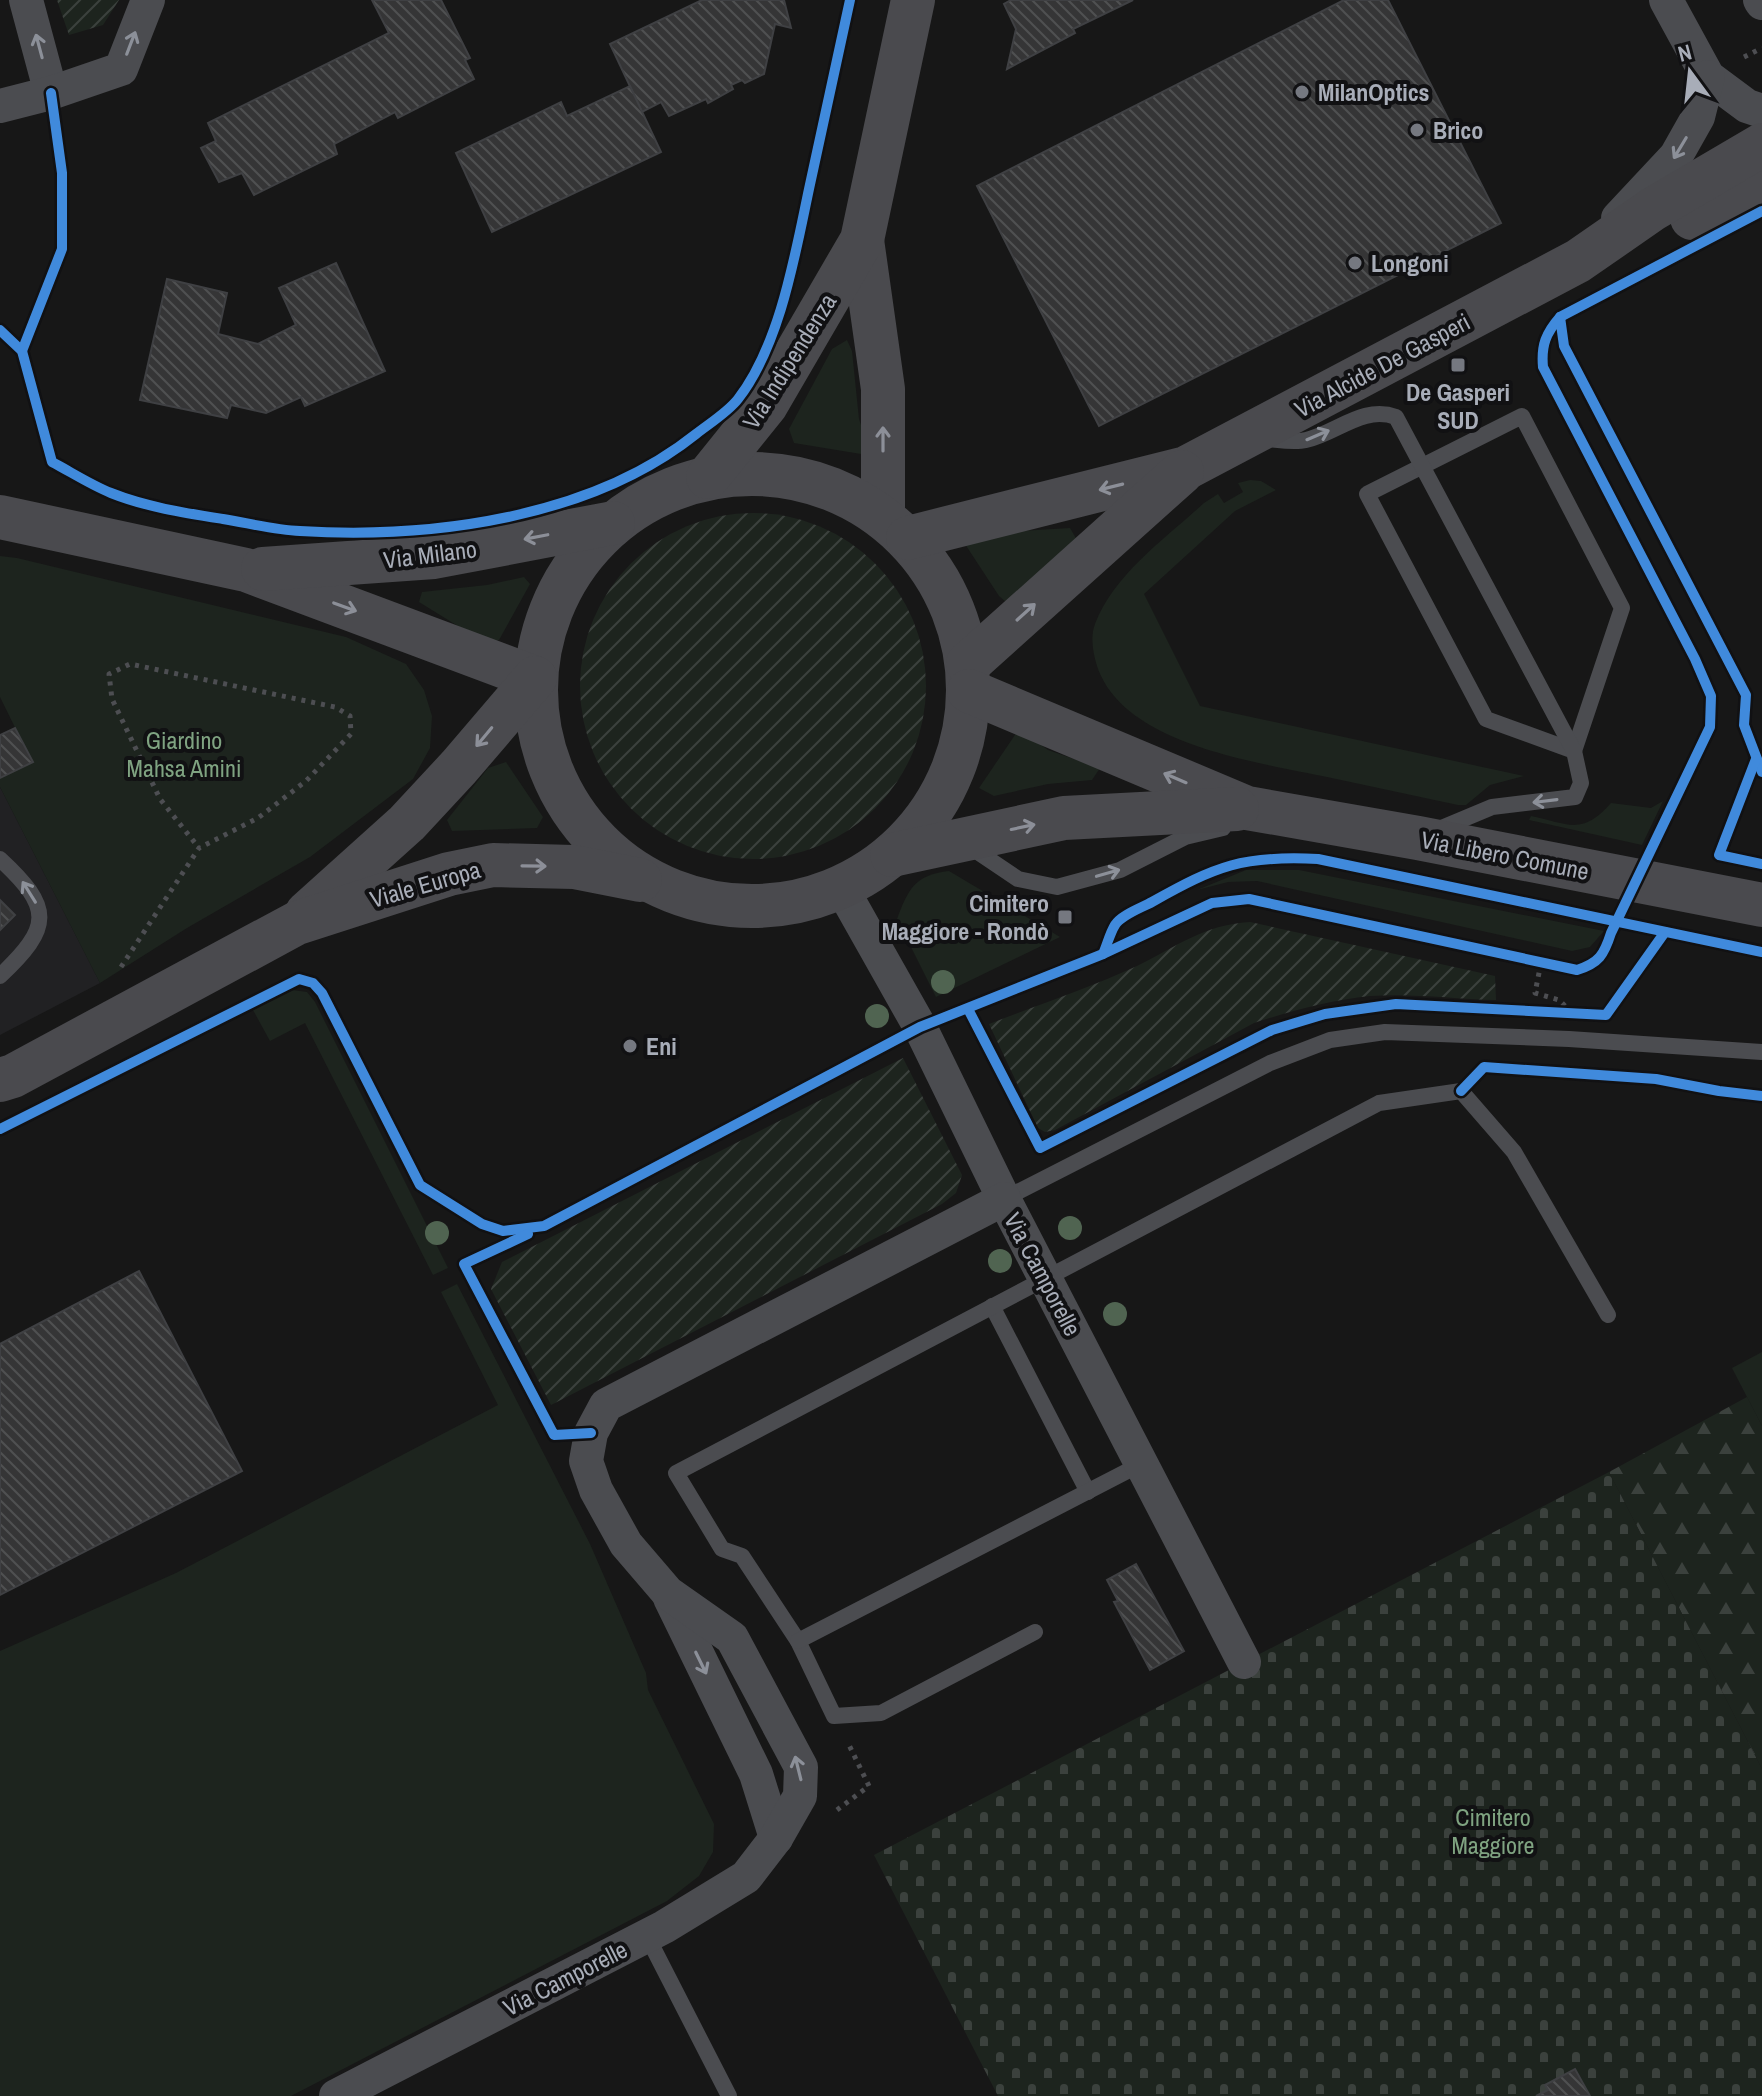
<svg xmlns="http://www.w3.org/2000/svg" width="1762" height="2096" font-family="'Archivo Narrow',sans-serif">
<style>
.built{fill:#212123}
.green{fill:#1d241e}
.forest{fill:url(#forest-firs)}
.cemetery{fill:url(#cemetery-stones)}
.garden{fill:url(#garden-furrows)}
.building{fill:url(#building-back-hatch);stroke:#3f4043;stroke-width:2}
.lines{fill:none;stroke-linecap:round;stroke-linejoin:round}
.path{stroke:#4d4e52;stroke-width:5;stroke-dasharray:4 6;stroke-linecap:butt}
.lane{stroke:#4b4c50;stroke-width:16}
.street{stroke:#4b4c50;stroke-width:34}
.secondary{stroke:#4a4a4e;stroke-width:44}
.cycleway-casing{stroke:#111113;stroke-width:15}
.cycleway{stroke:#408adc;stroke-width:10}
.tree{fill:#506451}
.oneway{stroke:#8c9099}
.oneway2{stroke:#8c8f98}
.poi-dot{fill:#757880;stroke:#111113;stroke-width:3}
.labels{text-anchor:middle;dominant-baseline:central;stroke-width:8;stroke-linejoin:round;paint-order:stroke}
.poi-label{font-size:24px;font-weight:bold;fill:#a8adb8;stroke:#111113;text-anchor:start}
.street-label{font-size:24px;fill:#a8adb8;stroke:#111113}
.park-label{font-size:24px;fill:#7fa381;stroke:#111113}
</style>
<defs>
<pattern id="forest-firs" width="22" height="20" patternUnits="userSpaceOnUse" patternTransform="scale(2)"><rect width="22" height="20" fill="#1d241e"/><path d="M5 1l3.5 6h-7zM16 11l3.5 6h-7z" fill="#3b413d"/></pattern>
<pattern id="cemetery-stones" width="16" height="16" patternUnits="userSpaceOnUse" patternTransform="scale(2)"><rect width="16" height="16" fill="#1d241e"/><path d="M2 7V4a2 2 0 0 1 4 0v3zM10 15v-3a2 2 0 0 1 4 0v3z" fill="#3b413d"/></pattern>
<pattern id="garden-furrows" width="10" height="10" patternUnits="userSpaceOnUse" patternTransform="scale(2)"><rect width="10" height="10" fill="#1d241e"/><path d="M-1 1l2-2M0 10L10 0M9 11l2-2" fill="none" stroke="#3b413d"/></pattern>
<pattern id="building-back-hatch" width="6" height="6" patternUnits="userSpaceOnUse" patternTransform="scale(2)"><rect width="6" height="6" fill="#353536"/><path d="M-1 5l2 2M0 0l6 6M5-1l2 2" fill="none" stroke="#4f5051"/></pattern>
</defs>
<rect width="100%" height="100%" fill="#171717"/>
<path class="built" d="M0,787L100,983L0,1035Z"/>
<g class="green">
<path d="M847,340L852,351L859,419L867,443L861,454L794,443L789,429L832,349Z"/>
<path d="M1250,480L1261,481L1276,490L1235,511L1144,594L1200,706L1524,776L1490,785L1466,805H1458C1414,796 1371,786 1327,777C1257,762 1123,745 1097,666C1093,653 1090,637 1095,624C1114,574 1166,538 1204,503L1218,494L1224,503L1243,492L1238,483Z"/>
<path d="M1070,528L1077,540L1014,609L999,596L963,541L986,533Z"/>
<path d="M0,556L17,558L346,637L406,664L424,690L432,716L430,748L413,779L310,857L187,928L100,983L0,787V778L32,762L0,697Z"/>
<path d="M524,577L530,584L499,640L487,644L419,602L422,592L487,585Z"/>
<path d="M1019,729L1048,750L1100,768L1092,780L1048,784L994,796L979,788Z"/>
<path d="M506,762L543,817L537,828L452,831L447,820L488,768Z"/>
<path d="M1663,801L1642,845L1529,820L1531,816C1569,824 1582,836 1611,803L1651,808Z"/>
<path d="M1246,870H1299L1604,931L1590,947L1572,951L1257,881L1228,882L1197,890Z"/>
<path d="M949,871L1060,937L936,997L897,919C908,889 915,875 949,871Z"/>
<path d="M292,990L307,992L315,1002L448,1268L433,1275L305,1023L270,1041L253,1010Z"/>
<path d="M457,1284L590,1544L646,1673L648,1690L714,1824L713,1852L699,1876L667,1901L291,2096H0V1651L176,1573L498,1405L441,1292Z"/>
<path d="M1762,1352V1426L1732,1368Z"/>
</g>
<path class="forest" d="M1747,1397L1762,1426V1769L1609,1472Z"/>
<path class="cemetery" d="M1609,1472L1762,1769V2096H998L874,1855Z"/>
<g class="garden">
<path d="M57,0H119L103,25L69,35Z"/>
<circle cx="753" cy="686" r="173"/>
<path d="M1250,922L1495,976L1496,1000C1454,999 1412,993 1370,996C1331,1000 1291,1011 1254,1023L1055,1130L1045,1132L1038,1128L989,1024C1038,1005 1089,988 1137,966C1178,946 1203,925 1250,922Z"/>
<path d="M903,1058L962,1175L956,1193L942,1204L551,1405L491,1289L502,1262Z"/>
</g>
<g class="building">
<path d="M372,0H441L470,58L465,60L474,79L398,118L395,112L334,144L337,154L254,195L242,173L219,182L201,148L216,141L208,123L389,33Z"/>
<path d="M702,0H784L791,28L775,24L764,74L745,83L742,80L731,85L733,89L708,103L706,99L669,116L661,102L642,112L610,44Z"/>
<path d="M1011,0H1133L1073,29L1075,33L1007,69L1016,29L1004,4Z"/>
<path d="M1344,0H1388L1501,223L1099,426L977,186Z"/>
<path d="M630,86L661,152L492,232L456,153L561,102L567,116Z"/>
<path d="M336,263L385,371L305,406L301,397L266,413L231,405L227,418L140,400L167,279L227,293L218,334L258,344L296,325L279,288Z"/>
<path d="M15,728L33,762L0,778V735Z"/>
<path d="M0,900L15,915L0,930Z"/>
<path d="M139,1271L242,1471L0,1595V1344Z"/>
<path d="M1136,1564L1184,1651L1150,1670L1114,1602L1118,1601L1107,1580Z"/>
<path d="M1575,2069L1590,2096H1536L1548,2090L1545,2085Z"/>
</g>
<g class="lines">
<g class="path">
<path d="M1744,57L1762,48"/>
<path d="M1541,963L1535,993L1559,1000L1568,1009"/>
<path d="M121,967L199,848L258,818L306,781L351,734L350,716L335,707L130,664L109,674L112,699L160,799L199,848"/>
<path d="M837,1810L869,1786L849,1745"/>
</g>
<g class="lane">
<path d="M1522,416L1622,608L1574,751L1486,719L1367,494Z"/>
<path d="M1267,439C1279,440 1294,443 1306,440C1337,433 1363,405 1396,417L1574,751L1581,783L1575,797L1492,807L1437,830"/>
<path d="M969,846L1018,879L1057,887L1120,870L1185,837L1223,828"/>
<path d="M0,859C53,908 52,927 0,976"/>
<path d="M1004,1199L1270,1063L1330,1040L1385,1032L1569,1039L1762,1052"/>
<path d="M992,1306L1088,1492"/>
<path d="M1035,1632L881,1713L834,1716L798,1641L742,1556L722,1549L676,1473L1379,1103L1461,1091L1514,1152L1608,1315"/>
<path d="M798,1641L1143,1463"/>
<path d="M647,1936L729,2096"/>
</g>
<g class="street">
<path d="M26,0L51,93"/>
<path d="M1666,0L1708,77L1747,106L1762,111"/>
<path d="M1760,0L1762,3"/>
<path d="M0,106L51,93L121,69L148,0"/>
<path d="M1618,218L1676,156L1698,117L1708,77"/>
<path d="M841,887L920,1027L1004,1199L1244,1662"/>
<path d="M670,1598L756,1774L776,1838"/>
<path d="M336,2096L664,1927L746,1877L776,1838L800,1796L801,1767L732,1638L668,1593L626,1544L596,1490L586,1461L591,1433L606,1405L1004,1199"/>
</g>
<g class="secondary">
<path d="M1692,218L1762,182"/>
<path d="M862,240L883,389V517"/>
<circle cx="752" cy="690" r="216"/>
<path d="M708,477L766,405L862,240L913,0"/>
<path d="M0,517L246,570L535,678"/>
<path d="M908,538L1186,468L1578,261L1653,209L1762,145"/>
<path d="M263,569L434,557L613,523"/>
<path d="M968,664L1182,472"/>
<path d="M969,691L1247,808L1418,838L1762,905"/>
<path d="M892,855L1064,818L1237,809"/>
<path d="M307,913L407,823L459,767L535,678"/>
<path d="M0,1080L13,1076L297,923L449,874L493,865L574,867L640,880"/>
</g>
<g class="cycleway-casing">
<g id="cycleway">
<path d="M1560,317L1564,346L1746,695L1744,725L1762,772"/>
<path d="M0,330L22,351L52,462C71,472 91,485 111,493C146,507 185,513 223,519C248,523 274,530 300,531C432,539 591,518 696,434C710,423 728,412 738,399C780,345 795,255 809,189C823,126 836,63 850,0"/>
<path d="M22,351L62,249V173L51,93"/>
<path d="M1756,759L1719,855L1762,864"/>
<path d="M1103,954C1107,945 1110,933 1115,925C1121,915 1141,908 1152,902C1216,866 1243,855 1318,859L1762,952"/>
<path d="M968,1009L1040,1148L1272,1030L1325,1014L1396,1004L1606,1015L1665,932"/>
<path d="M1461,1091L1484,1067L1656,1079L1719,1091L1762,1096"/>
<path d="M0,1129L299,979L313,983L322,993L420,1185L482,1224L503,1231L544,1226L920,1027L1103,954L1212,903L1249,899L1577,970C1599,963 1604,955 1611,933L1710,727L1711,696L1695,659L1543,367C1541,345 1546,333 1560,317L1762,211"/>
<path d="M528,1234L464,1264L554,1435L591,1433"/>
</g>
</g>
<use href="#cycleway" class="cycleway"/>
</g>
<g class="tree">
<circle cx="943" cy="982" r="12"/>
<circle cx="877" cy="1016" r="12"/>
<circle cx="1070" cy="1228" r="12"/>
<circle cx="437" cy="1233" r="12"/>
<circle cx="1000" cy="1261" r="12"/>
<circle cx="1115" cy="1314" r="12"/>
</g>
<defs><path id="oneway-shaft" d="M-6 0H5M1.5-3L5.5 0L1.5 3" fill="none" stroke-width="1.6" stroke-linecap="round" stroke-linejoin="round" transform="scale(2)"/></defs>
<g class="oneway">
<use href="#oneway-shaft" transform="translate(131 43) rotate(-69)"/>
<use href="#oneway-shaft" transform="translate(39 46) rotate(-105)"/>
<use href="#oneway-shaft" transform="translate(1680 148) rotate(121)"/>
<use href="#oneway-shaft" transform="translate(1318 435) rotate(-23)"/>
<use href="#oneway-shaft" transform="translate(1545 801) rotate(173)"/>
<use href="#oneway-shaft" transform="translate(1108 873) rotate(-16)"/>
<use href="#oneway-shaft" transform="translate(29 892) rotate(-122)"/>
<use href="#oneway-shaft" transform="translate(701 1663) rotate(64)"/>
<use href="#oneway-shaft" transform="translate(798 1768) rotate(-104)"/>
</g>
<g class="oneway2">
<use href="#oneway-shaft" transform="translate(883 439) rotate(-90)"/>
<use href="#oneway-shaft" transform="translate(1111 487) rotate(166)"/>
<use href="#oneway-shaft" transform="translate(536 537) rotate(169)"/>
<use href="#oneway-shaft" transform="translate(345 607) rotate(20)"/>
<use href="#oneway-shaft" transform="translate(1026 612) rotate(-42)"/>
<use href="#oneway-shaft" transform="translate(484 737) rotate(130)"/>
<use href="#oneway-shaft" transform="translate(1175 778) rotate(-157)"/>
<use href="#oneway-shaft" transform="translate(1023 827) rotate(-12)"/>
<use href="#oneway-shaft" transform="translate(534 866) rotate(1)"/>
</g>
<g class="poi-dot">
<circle cx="1302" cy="92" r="8"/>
<circle cx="1417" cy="130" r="8"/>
<circle cx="1355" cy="263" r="8"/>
<rect x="1450" y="357" width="16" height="16" rx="4"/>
<rect x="1057" y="909" width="16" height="16" rx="4"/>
<circle cx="630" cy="1046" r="8"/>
</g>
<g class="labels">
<g class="poi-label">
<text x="1318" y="92">MilanOptics</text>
<text x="1433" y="130">Brico</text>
<text x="1371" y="263">Longoni</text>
<text x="1458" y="392" text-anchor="middle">De Gasperi<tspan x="1458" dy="28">SUD</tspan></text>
<text x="1049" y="903" text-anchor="end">Cimitero<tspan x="1049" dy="28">Maggiore - Rondò</tspan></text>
<text x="646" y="1046">Eni</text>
</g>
<g class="street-label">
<text transform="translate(789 361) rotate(-58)">Via Indipendenza</text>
<text transform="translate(1382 365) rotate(-28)">Via Alcide De Gasperi</text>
<text transform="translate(430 554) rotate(-7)">Via Milano</text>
<text transform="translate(1505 855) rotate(11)">Via Libero Comune</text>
<text transform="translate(425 884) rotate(-16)">Viale Europa</text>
<text transform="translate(1043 1274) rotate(62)">Via Camporelle</text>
<text transform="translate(565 1978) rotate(-27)">Via Camporelle</text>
</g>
<g class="park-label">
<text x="184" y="740">Giardino<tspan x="184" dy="28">Mahsa Amini</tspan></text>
<text x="1493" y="1817">Cimitero<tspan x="1493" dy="28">Maggiore</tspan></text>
</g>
</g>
<g transform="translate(1690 72) rotate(345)" stroke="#111113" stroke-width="6" paint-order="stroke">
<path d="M0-6L14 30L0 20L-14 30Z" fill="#a8adb8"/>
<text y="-12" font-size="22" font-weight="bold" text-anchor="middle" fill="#a8adb8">N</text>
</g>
</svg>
